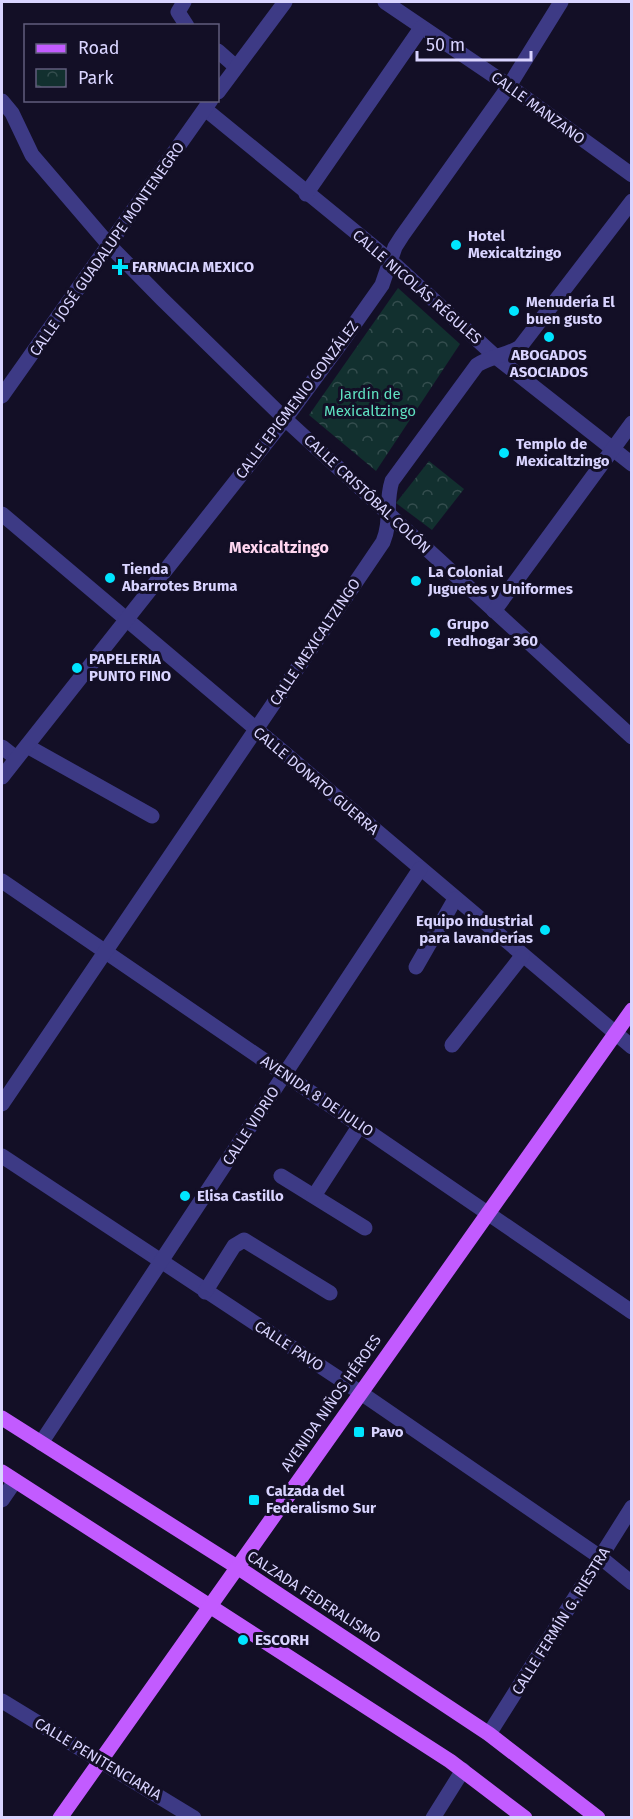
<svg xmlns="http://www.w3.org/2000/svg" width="633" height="1819" font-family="'Fira Sans',sans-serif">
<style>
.park{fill:url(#park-crowns)}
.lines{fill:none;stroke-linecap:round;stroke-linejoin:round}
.minor{stroke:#3d3a85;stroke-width:15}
.major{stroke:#c25bff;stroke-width:15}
.poi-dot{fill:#00e5ff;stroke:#130f26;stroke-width:2}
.labels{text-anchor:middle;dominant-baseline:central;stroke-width:6;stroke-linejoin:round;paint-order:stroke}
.street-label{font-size:15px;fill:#d9d4ff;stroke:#130f26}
.poi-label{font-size:15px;font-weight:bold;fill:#d9d4ff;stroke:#130f26;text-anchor:start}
.park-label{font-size:15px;fill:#5fe0c0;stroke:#130f26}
.neighbourhood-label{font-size:16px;font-weight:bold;fill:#ffd6f0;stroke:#130f26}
</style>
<defs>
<pattern id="park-crowns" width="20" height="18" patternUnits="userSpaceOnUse" patternTransform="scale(1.5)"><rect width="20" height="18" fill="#12302f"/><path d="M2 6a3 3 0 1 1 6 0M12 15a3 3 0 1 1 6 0" fill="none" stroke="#344d4e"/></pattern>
</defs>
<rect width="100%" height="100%" fill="#130f26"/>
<g class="park">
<path d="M398,288L460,344L376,471L309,415Z"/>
<path d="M429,461L464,489L432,530L396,503Z"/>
</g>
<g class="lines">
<g class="minor">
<path d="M184,2L178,12L187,26"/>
<path d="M385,2L509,86L632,175"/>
<path d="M218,51L236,67"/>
<path d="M218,92L285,2"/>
<path d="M2,101L12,113L32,155L110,246L162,299L285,419L632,737"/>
<path d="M205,109L391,261L496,357L632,464"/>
<path d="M306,194L421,28"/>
<path d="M2,396L211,100"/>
<path d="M2,514L632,1047"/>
<path d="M494,611L632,423"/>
<path d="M27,746L152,816"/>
<path d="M2,747L16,758"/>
<path d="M2,777L285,419L341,343L382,285L395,247L402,236L509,86L561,2"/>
<path d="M2,881L632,1312"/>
<path d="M416,967L455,899"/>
<path d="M452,1045L522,956"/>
<path d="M2,1104L383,542C392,521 385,502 392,481L477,365C491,356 506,356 520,347L632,201"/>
<path d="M2,1156L361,1393L600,1557L632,1583"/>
<path d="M281,1176L365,1228"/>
<path d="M314,1196L360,1125"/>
<path d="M205,1292L234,1246L244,1240L330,1293"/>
<path d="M41,1443L420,869"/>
<path d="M2,1500L15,1481"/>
<path d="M2,1701L194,1818"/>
<path d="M489,1734L632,1507"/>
<path d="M433,1818L463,1770"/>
</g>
<g class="major">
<path d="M2,1418L237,1567L489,1734L598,1818"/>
<path d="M2,1472L450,1761L525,1818"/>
<path d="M60,1818L632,1010"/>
</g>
</g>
<g class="poi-dot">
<circle cx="456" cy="245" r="6"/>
<path d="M117 258h6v6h6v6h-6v6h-6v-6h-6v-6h6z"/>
<circle cx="514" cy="311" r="6"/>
<circle cx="549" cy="337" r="6"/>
<circle cx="504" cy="453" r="6"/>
<circle cx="110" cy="578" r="6"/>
<circle cx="416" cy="581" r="6"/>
<circle cx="435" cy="633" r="6"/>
<circle cx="77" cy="668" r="6"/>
<circle cx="545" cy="930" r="6"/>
<circle cx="185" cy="1196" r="6"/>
<rect x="353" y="1426" width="12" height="12" rx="3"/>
<rect x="248" y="1494" width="12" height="12" rx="3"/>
<circle cx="243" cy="1640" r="6"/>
</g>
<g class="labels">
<g class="street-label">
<text transform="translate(538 108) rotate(36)">CALLE MANZANO</text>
<text transform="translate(107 249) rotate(-55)">CALLE JOSÉ GUADALUPE MONTENEGRO</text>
<text transform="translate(417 287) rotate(41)">CALLE NICOLÁS RÉGULES</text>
<text transform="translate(297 400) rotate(-53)">CALLE EPIGMENIO GONZÁLEZ</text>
<text transform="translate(367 494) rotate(43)">CALLE CRISTÓBAL COLÓN</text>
<text transform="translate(315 642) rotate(-56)">CALLE MEXICALTZINGO</text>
<text transform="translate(316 781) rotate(40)">CALLE DONATO GUERRA</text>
<text transform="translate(317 1096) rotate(34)">AVENIDA 8 DE JULIO</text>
<text transform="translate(251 1126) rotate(-57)">CALLE VIDRIO</text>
<text transform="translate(289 1346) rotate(33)">CALLE PAVO</text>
<text transform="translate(331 1403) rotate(-55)">AVENIDA NIÑOS HÉROES</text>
<text transform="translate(314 1597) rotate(33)">CALZADA FEDERALISMO</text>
<text transform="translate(561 1621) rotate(-58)">CALLE FERMÍN G. RIESTRA</text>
<text transform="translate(98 1759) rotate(31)">CALLE PENITENCIARIA</text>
</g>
<g class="poi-label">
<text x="468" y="236">Hotel<tspan x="468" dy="17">Mexicaltzingo</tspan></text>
<text x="132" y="267">FARMACIA MEXICO</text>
<text x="526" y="302">Menudería El<tspan x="526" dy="17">buen gusto</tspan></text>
<text x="549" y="355" text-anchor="middle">ABOGADOS<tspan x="549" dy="17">ASOCIADOS</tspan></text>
<text x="516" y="444">Templo de<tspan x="516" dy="17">Mexicaltzingo</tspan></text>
<text x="122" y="569">Tienda<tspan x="122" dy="17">Abarrotes Bruma</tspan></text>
<text x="428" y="572">La Colonial<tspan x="428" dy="17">Juguetes y Uniformes</tspan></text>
<text x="447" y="624">Grupo<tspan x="447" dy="17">redhogar 360</tspan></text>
<text x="89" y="659">PAPELERIA<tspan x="89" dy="17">PUNTO FINO</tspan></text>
<text x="533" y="921" text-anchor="end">Equipo industrial<tspan x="533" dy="17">para lavanderías</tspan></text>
<text x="197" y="1196">Elisa Castillo</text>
<text x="371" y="1432">Pavo</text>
<text x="266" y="1491">Calzada del<tspan x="266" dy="17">Federalismo Sur</tspan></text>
<text x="255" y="1640">ESCORH</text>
</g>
<g class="park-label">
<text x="370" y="394">Jardín de<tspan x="370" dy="17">Mexicaltzingo</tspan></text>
</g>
<g class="neighbourhood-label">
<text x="279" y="547">Mexicaltzingo</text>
</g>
</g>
<rect width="633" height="1819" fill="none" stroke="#d9d4ff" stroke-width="6"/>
<rect x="24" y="24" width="195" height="78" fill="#130f26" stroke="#625e7d" stroke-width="1.5"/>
<rect x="36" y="44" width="30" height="9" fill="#c25bff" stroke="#625e7d" stroke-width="1.5"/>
<text x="78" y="54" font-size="18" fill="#d9d4ff">Road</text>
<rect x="36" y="69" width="30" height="18" fill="url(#park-crowns)" stroke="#625e7d" stroke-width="1.5"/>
<text x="78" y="84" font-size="18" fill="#d9d4ff">Park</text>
<path d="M417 51v9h114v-9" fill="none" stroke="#d9d4ff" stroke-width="3"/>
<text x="426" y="51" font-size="18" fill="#d9d4ff" stroke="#130f26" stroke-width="4.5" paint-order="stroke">50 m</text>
</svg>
